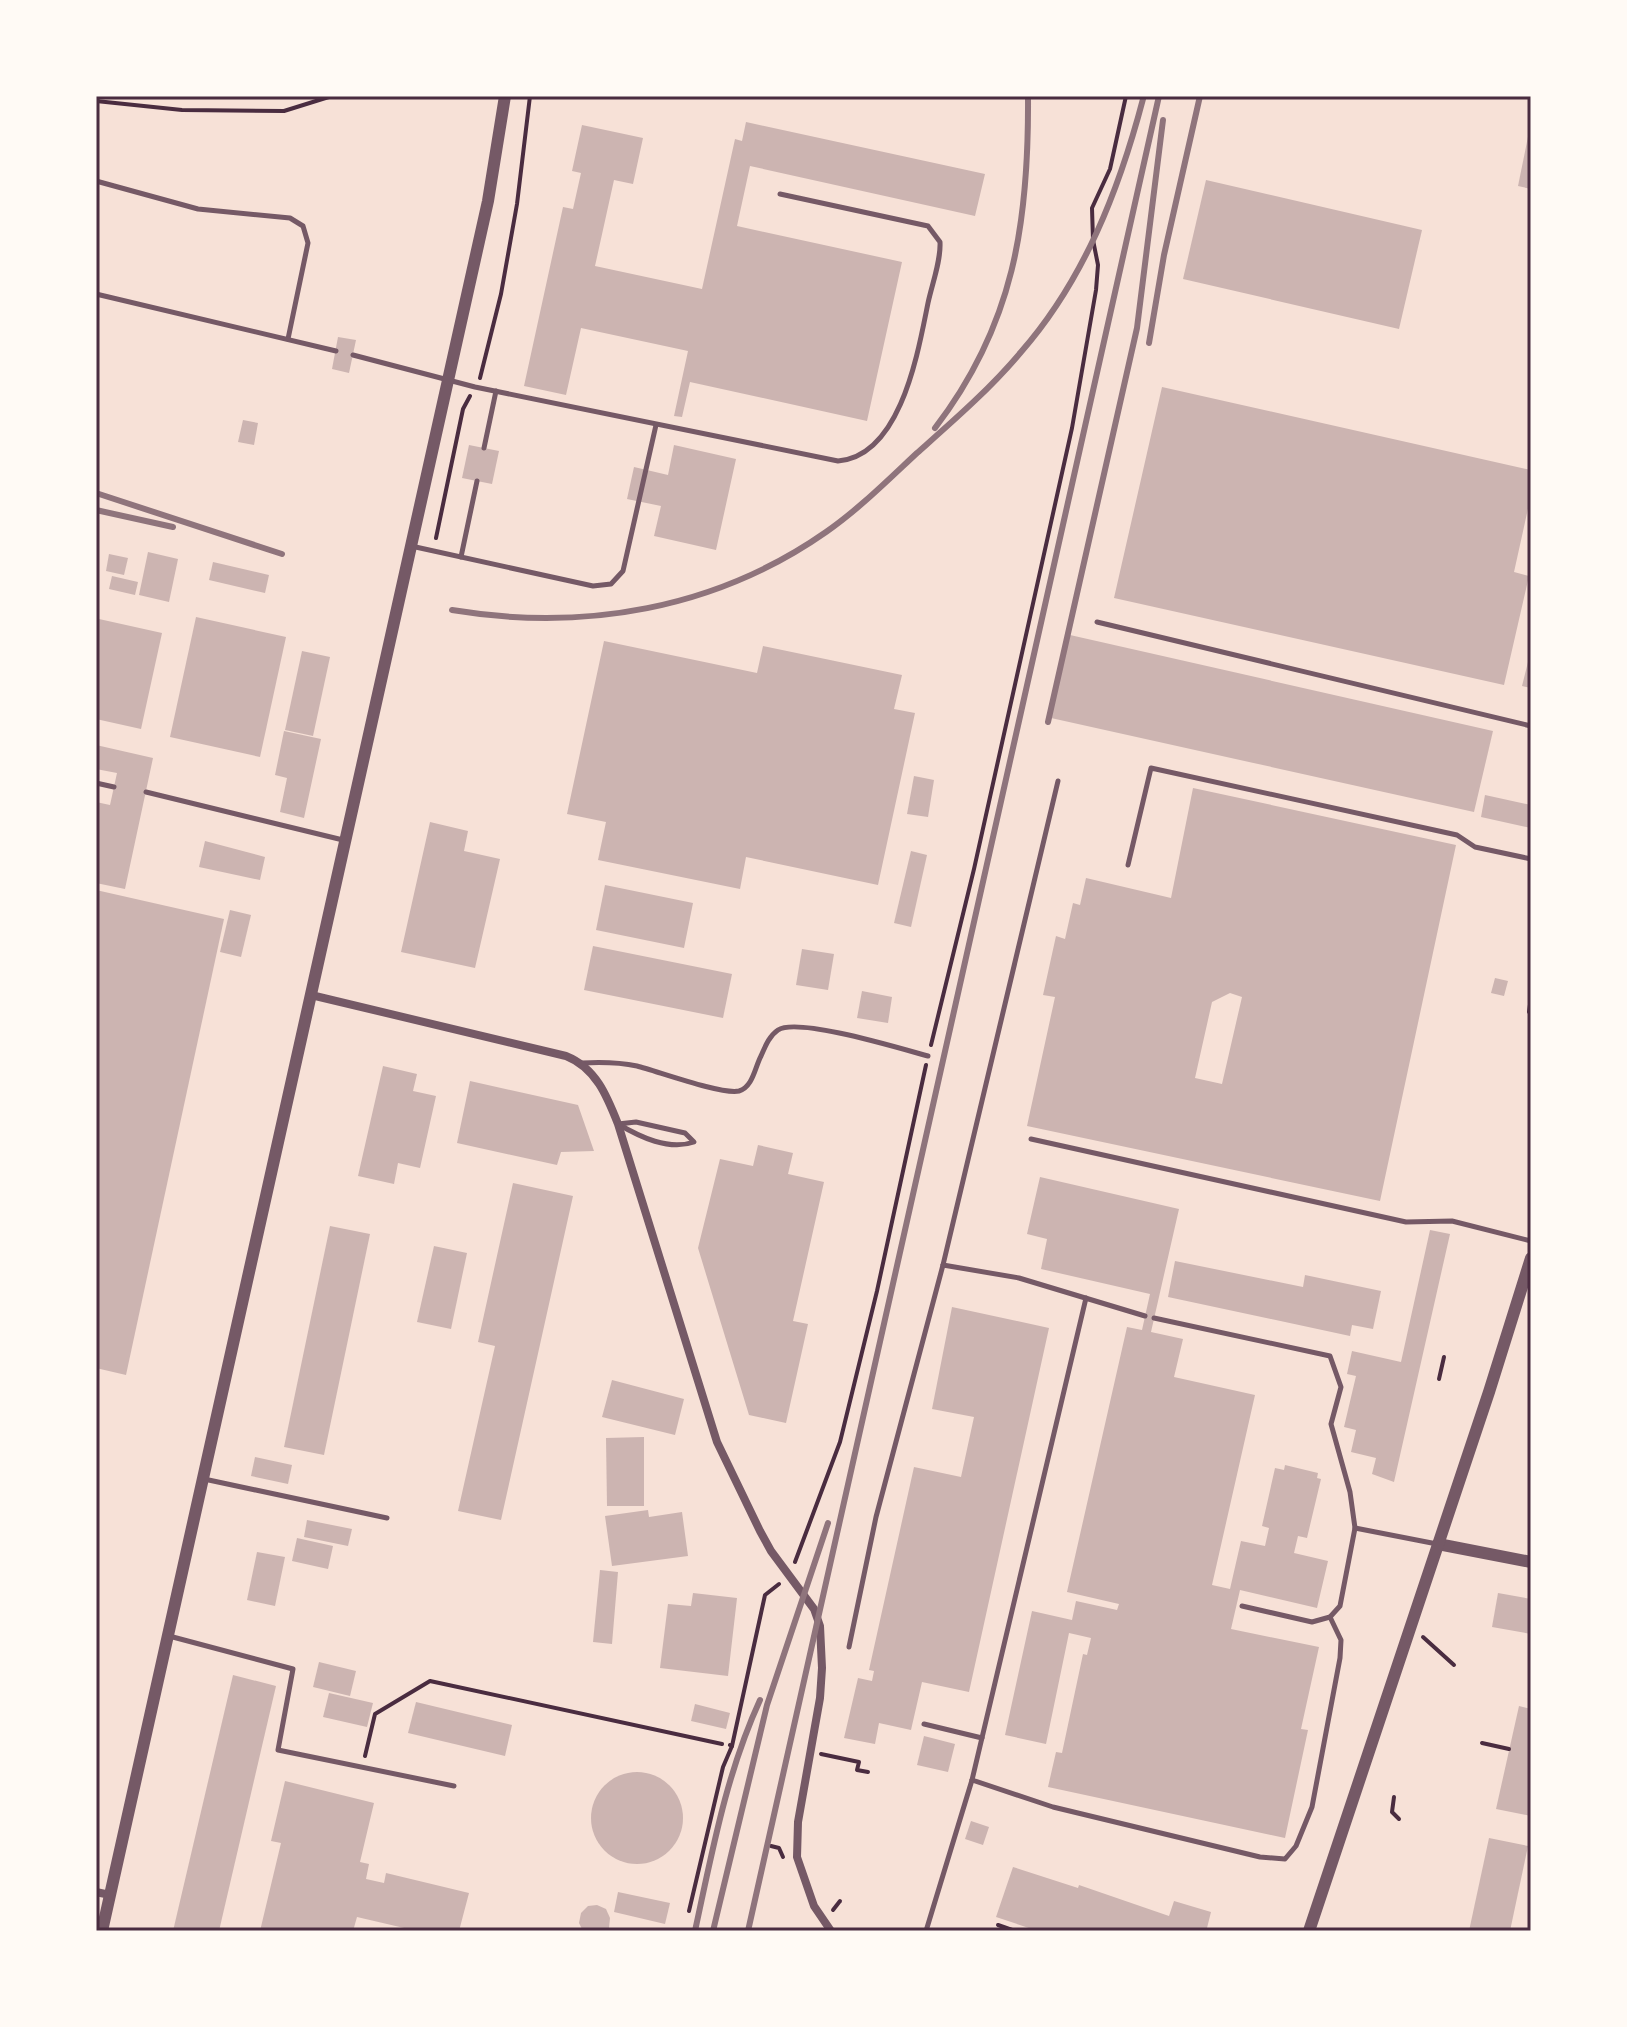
<svg xmlns="http://www.w3.org/2000/svg" width="1627" height="2027" font-family="Roboto,sans-serif">
<style>
.building{fill:#ccb4b1;fill-rule:evenodd}
.lines{fill:none;stroke-linecap:round;stroke-linejoin:round}
.path{stroke:#4a2c40;stroke-width:4}
.service{stroke:#755966;stroke-width:5}
.minor{stroke:#755966;stroke-width:8}
.tertiary{stroke:#755966;stroke-width:12}
.rail{stroke:#8f747c;stroke-width:6}
.neatline{fill:none;stroke:#4a2c40;stroke-width:3}
</style>
<rect width="100%" height="100%" fill="#f7e1d7"/>
<g class="building">
<path d="M746,122L985,174L975,216L750,166L737,226L902,262L867,421L690,382L682,417L674,416L688,351L581,328L566,395L524,386L563,207L573,209L581,173L572,171L582,125L643,138L633,184L614,180L595,266L702,289L735,139L742,141Z"/>
<path d="M1530,127H1531V189L1518,186Z"/>
<path d="M1206,180L1422,230L1399,329L1183,279Z"/>
<path d="M338,337L356,340L349,373L332,369Z"/>
<path d="M1162,387L1531,470V495L1514,572L1529,576L1504,685L1114,598Z"/>
<path d="M243,420L258,423L254,445L238,442Z"/>
<path d="M469,445L499,451L492,484L462,478Z"/>
<path d="M674,445L736,459L716,550L654,536L661,506L627,499L634,467L668,475Z"/>
<path d="M148,552L178,559L169,602L139,595Z"/>
<path d="M109,554L128,558L124,575L106,571Z"/>
<path d="M213,562L269,575L265,593L209,580Z"/>
<path d="M112,576L138,582L135,595L109,589Z"/>
<path d="M196,617L286,637L260,757L170,737Z"/>
<path d="M99,619L162,633L141,729L96,719V634Z"/>
<path d="M1070,635L1493,731L1474,812L1051,718Z"/>
<path d="M604,641L757,673L763,646L902,675L894,709L915,713L878,885L746,857L740,889L598,860L606,822L567,814Z"/>
<path d="M302,651L330,657L313,736L285,730Z"/>
<path d="M1530,654H1531V688L1522,686Z"/>
<path d="M284,731L321,739L304,818L280,812L287,778L275,775Z"/>
<path d="M96,745L153,758L125,889L96,883V802L110,805L117,773L96,769Z"/>
<path d="M914,776L934,780L928,817L907,814Z"/>
<path d="M1193,788L1456,845L1380,1201L1027,1126L1055,997L1043,995L1056,936L1065,939L1073,903L1080,905L1086,878L1171,898ZM1230,993L1242,997L1222,1084L1195,1078L1212,1002Z"/>
<path d="M1485,795L1531,805V828L1481,817Z"/>
<path d="M430,822L468,831L464,851L500,859L475,968L401,952Z"/>
<path d="M205,841L265,857L260,880L199,867Z"/>
<path d="M911,851L927,855L911,927L894,923Z"/>
<path d="M605,885L693,903L684,948L596,930Z"/>
<path d="M96,890L224,919L126,1375L96,1368Z"/>
<path d="M230,910L251,915L241,957L220,952Z"/>
<path d="M593,946L732,974L723,1018L584,990Z"/>
<path d="M802,949L834,954L828,990L796,985Z"/>
<path d="M1495,978L1508,981L1504,996L1491,993Z"/>
<path d="M862,991L892,997L888,1023L857,1018Z"/>
<path d="M383,1066L417,1074L413,1091L436,1096L420,1168L398,1163L394,1184L358,1176Z"/>
<path d="M470,1081L578,1105L594,1151L561,1152L557,1165L457,1143Z"/>
<path d="M758,1145L793,1153L788,1174L824,1182L793,1321L808,1324L786,1423L749,1415L698,1248L720,1159L753,1166Z"/>
<path d="M1040,1177L1179,1209L1151,1332L1183,1339L1174,1377L1255,1395L1212,1585L1230,1589L1241,1541L1265,1546L1269,1528L1262,1526L1275,1468L1284,1470L1285,1465L1318,1473L1317,1478L1321,1479L1307,1538L1298,1536L1294,1553L1328,1561L1317,1608L1240,1590L1231,1629L1319,1647L1301,1729L1308,1730L1285,1838L1048,1787L1056,1752L1062,1753L1083,1654L1087,1655L1091,1638L1069,1633L1046,1744L1005,1735L1032,1611L1072,1620L1076,1601L1117,1610L1119,1604L1067,1592L1127,1327L1142,1330L1150,1294L1041,1269L1047,1239L1027,1234Z"/>
<path d="M513,1183L573,1196L501,1520L458,1511L495,1346L478,1342Z"/>
<path d="M330,1226L370,1234L324,1455L284,1447Z"/>
<path d="M1430,1230L1450,1234L1394,1482L1372,1474L1376,1458L1351,1452L1356,1430L1344,1427L1356,1376L1347,1374L1352,1351L1401,1362Z"/>
<path d="M434,1246L467,1253L451,1329L417,1322Z"/>
<path d="M1175,1261L1303,1287L1305,1275L1381,1291L1373,1329L1352,1325L1350,1336L1168,1297Z"/>
<path d="M952,1307L1049,1328L969,1692L922,1682L911,1730L879,1723L875,1744L844,1738L858,1678L872,1681L874,1671L869,1670L914,1467L961,1477L974,1417L932,1409Z"/>
<path d="M612,1380L684,1399L675,1435L602,1417Z"/>
<path d="M644,1437V1506H607L606,1438Z"/>
<path d="M255,1457L292,1465L288,1484L251,1476Z"/>
<path d="M648,1510L649,1517L682,1512L688,1556L612,1566L605,1516Z"/>
<path d="M307,1520L352,1529L348,1546L304,1537Z"/>
<path d="M297,1538L333,1546L328,1569L292,1561Z"/>
<path d="M257,1552L285,1557L275,1606L247,1600Z"/>
<path d="M600,1570L618,1572L612,1644L593,1642Z"/>
<path d="M693,1593L737,1598L728,1676L660,1668L668,1604L691,1606Z"/>
<path d="M1498,1593L1531,1599V1634L1492,1627Z"/>
<path d="M319,1662L356,1671L350,1696L313,1687Z"/>
<path d="M233,1675L276,1686L219,1931H173Z"/>
<path d="M329,1693L373,1703L367,1727L323,1717Z"/>
<path d="M416,1702L512,1725L505,1756L408,1733Z"/>
<path d="M695,1704L730,1713L726,1729L691,1721Z"/>
<path d="M1519,1706L1531,1709V1816L1496,1809Z"/>
<path d="M924,1736L955,1744L948,1772L917,1765Z"/>
<circle cx="637" cy="1818" r="46"/>
<path d="M285,1781L374,1803L360,1862L369,1864L366,1879L384,1883L386,1873L469,1893L459,1931H417L357,1917L353,1931H260L281,1843L271,1841Z"/>
<path d="M971,1821L989,1827L983,1845L965,1839Z"/>
<path d="M1489,1838L1528,1846L1510,1931H1469Z"/>
<path d="M1013,1867L1078,1888L1079,1885L1169,1916L1174,1901L1211,1912L1207,1928L1216,1931H1038L996,1917Z"/>
<path d="M618,1892L670,1903L665,1924L614,1912Z"/>
<path d="M597,1905L606,1909L610,1918L609,1928L605,1931H583L579,1923L581,1913L588,1906Z"/>
</g>
<g class="lines">
<g class="path">
<path d="M96,101L182,110L284,111L332,96"/>
<path d="M480,378L501,294L517,204L530,96"/>
<path d="M436,538L463,409L470,396"/>
<path d="M1529,1012L1531,997"/>
<path d="M931,1045L974,869L1072,428L1096,290L1098,265L1093,240L1092,208L1110,169L1126,96"/>
<path d="M1439,1379L1444,1357"/>
<path d="M795,1562L840,1442L877,1291L926,1065"/>
<path d="M1423,1637L1454,1665"/>
<path d="M1482,1743L1509,1749"/>
<path d="M730,1745L732,1746L765,1595L779,1584"/>
<path d="M821,1754L859,1762L857,1770L868,1772"/>
<path d="M365,1756L375,1714L430,1681L722,1744"/>
<path d="M1394,1797L1392,1812L1399,1819"/>
<path d="M771,1846L779,1848L783,1857"/>
<path d="M833,1910L840,1901"/>
<path d="M689,1911L723,1767L732,1746"/>
<path d="M998,1925L1015,1931"/>
</g>
<g class="service">
<path d="M96,181L198,209L290,218L303,226L308,243L288,339"/>
<path d="M96,294L336,351"/>
<path d="M353,355L475,387L838,461C901,456 918,352 928,303C932,284 941,261 940,242L928,226L780,194"/>
<path d="M484,448L496,391"/>
<path d="M411,546L593,586L611,584L623,571L656,425"/>
<path d="M461,557L477,481"/>
<path d="M1097,622L1531,726"/>
<path d="M96,783L114,787"/>
<path d="M146,792L343,840"/>
<path d="M1128,865L1151,768L1457,835L1475,847L1531,859"/>
<path d="M582,1063C601,1062 618,1062 637,1066C657,1071 722,1095 739,1091C753,1087 755,1067 761,1056C765,1047 769,1036 778,1030C798,1017 902,1049 928,1056"/>
<path d="M636,1122L685,1133L694,1142C669,1151 640,1137 618,1124Z"/>
<path d="M1031,1139L1406,1222L1452,1221L1531,1241"/>
<path d="M943,1265L1019,1278L1145,1316"/>
<path d="M1154,1318L1330,1356L1341,1387L1331,1424L1350,1492L1355,1528L1340,1606L1330,1617L1312,1622L1242,1606"/>
<path d="M204,1479L387,1518"/>
<path d="M1355,1528L1437,1544"/>
<path d="M169,1636L293,1669L278,1750L454,1786"/>
<path d="M849,1647L876,1517L943,1265L1058,781"/>
<path d="M924,1724L982,1738"/>
<path d="M972,1780L1053,1807L1260,1857L1285,1859L1296,1846L1312,1807L1340,1658L1341,1640L1330,1617"/>
<path d="M926,1931L972,1780L1086,1298"/>
</g>
<g class="minor">
<path d="M311,995L566,1056C596,1068 607,1096 618,1124L717,1442L760,1531L771,1551L814,1609L820,1626L822,1668L820,1698L798,1822L797,1857L814,1906L831,1931"/>
<path d="M96,1892L110,1895"/>
</g>
<g class="tertiary">
<path d="M1438,1544L1531,1562"/>
<path d="M102,1931L488,201L505,96"/>
<path d="M1309,1931L1489,1392L1531,1258"/>
</g>
<g class="rail">
<path d="M1149,343L1164,255L1200,96"/>
<path d="M935,428C1014,325 1029,222 1028,96"/>
<path d="M96,493L282,554"/>
<path d="M96,510L173,527"/>
<path d="M452,610C584,632 716,609 826,532C859,509 888,480 917,453C953,421 990,389 1021,352C1084,280 1119,190 1143,99"/>
<path d="M1048,722L1137,328L1163,120"/>
<path d="M695,1931C712,1853 726,1774 760,1700"/>
<path d="M713,1931L767,1705L828,1523"/>
<path d="M748,1931L1159,96"/>
</g>
</g>
<rect width="1627" height="2027" fill="none" stroke="#fffaf5" stroke-width="196"/>
<rect x="98" y="98" width="1431" height="1831" class="neatline"/>
</svg>
